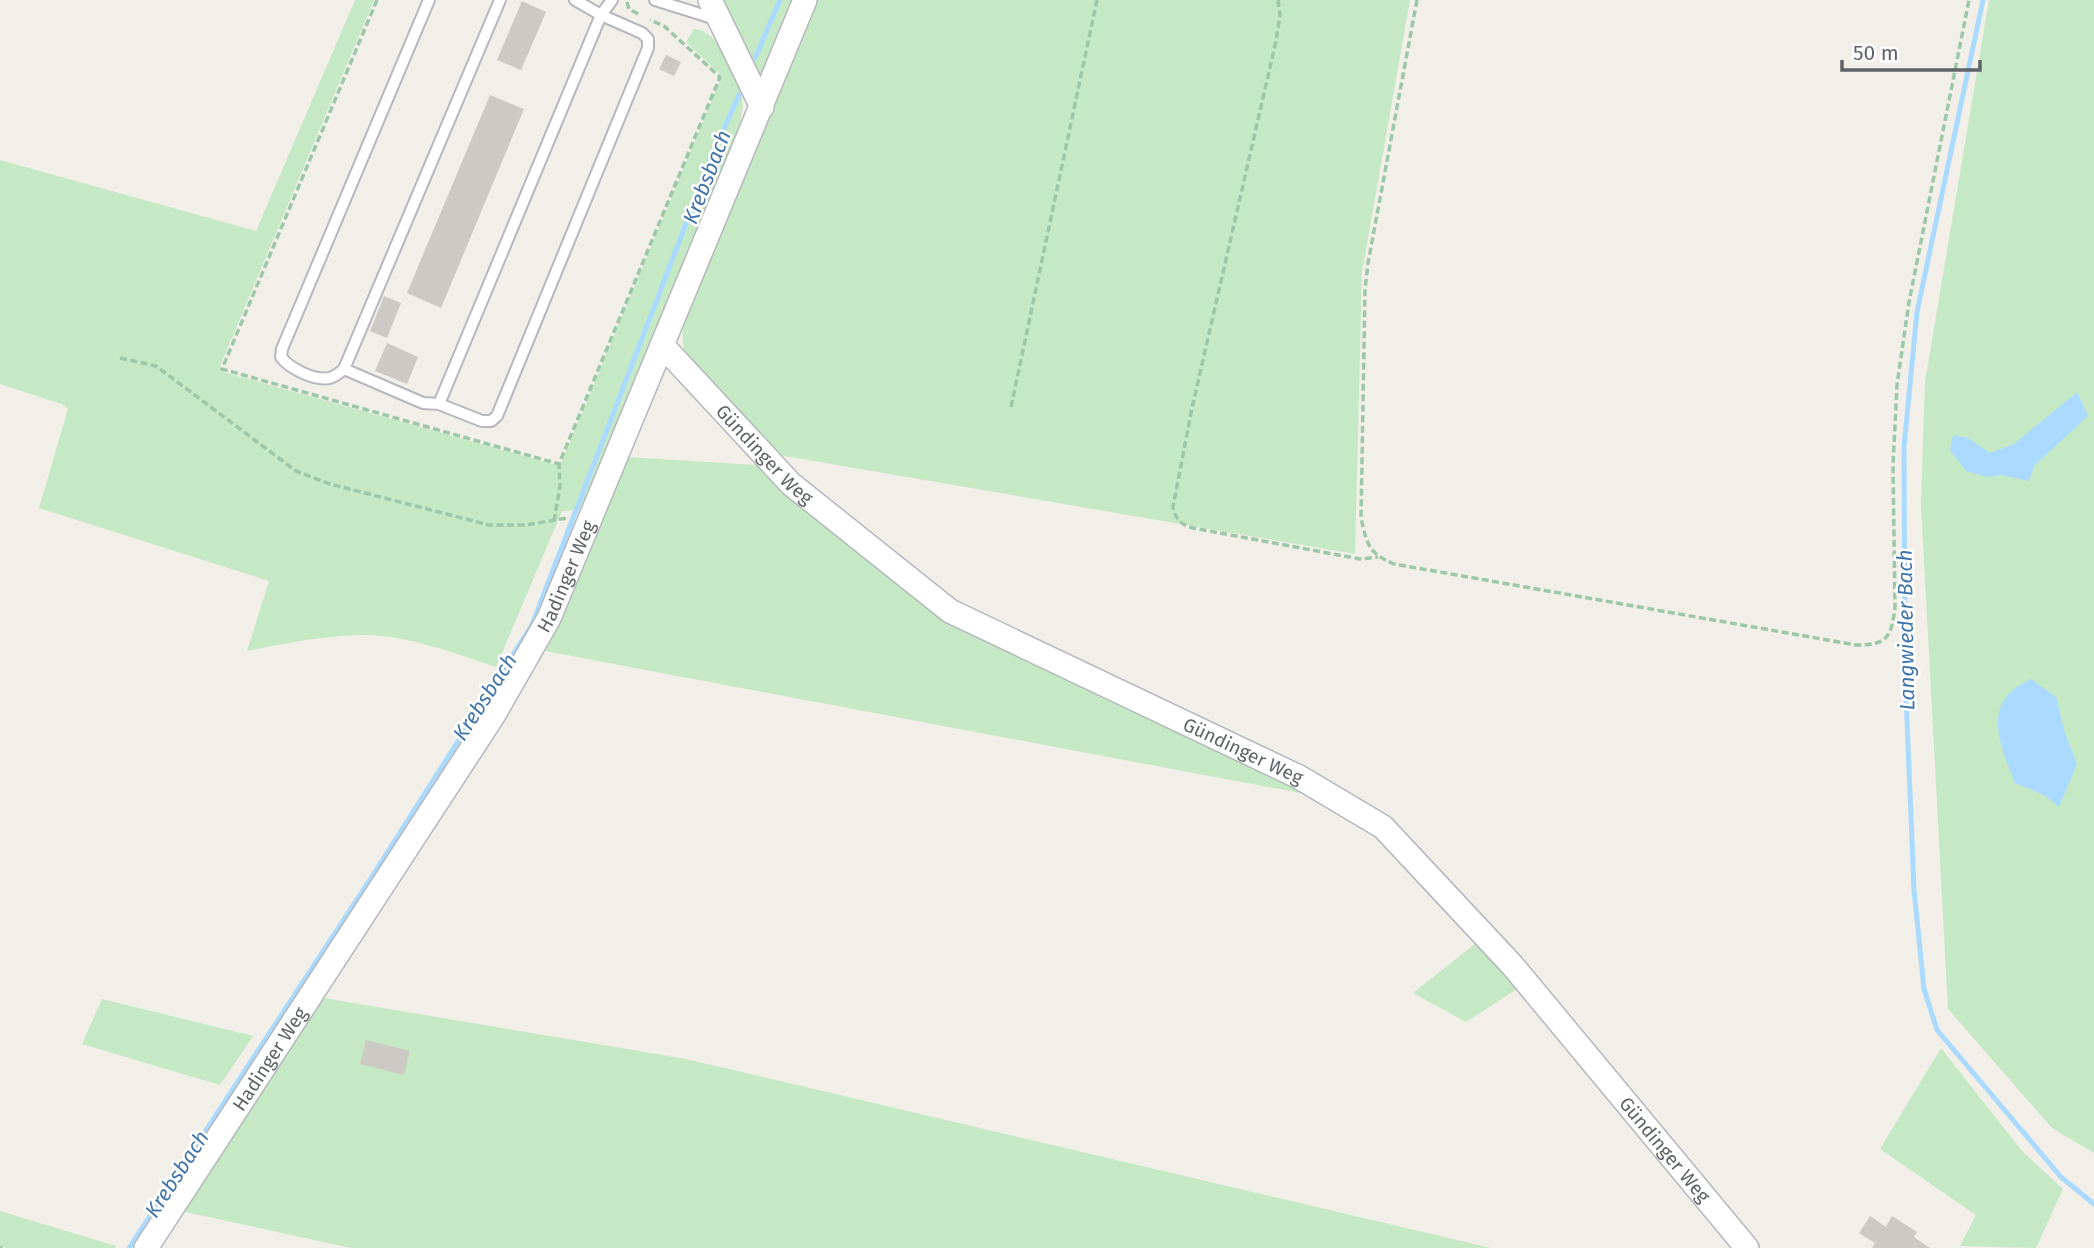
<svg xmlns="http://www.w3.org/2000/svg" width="2094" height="1248" font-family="'Fira Sans',sans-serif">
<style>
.green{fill:#c5e8c5}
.water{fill:#aadaff}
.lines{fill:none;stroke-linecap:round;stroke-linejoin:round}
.stream{stroke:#aadaff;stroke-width:5}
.building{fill:#cccac5}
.lane-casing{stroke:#b5b8bc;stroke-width:14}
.street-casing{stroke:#b5b8bc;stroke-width:26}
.path{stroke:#9cc7a9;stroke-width:3.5;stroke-dasharray:7 3.5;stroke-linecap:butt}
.lane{stroke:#fff;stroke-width:10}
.street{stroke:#fff;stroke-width:23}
.labels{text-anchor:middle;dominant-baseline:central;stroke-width:5;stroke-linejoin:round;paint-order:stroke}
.street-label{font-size:19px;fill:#5f6368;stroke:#fff}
.water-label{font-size:21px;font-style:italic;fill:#4174aa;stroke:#fff}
</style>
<rect width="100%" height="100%" fill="#f1efe8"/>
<g class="green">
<path d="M355,0H374L220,366L223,372L560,466L722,76L686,42L694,29C718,29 738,77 742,98C744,106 741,117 740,125L587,510L562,511L496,667C454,653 410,636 365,635C325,635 286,643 247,651L269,581L39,508L68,409L62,404L0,384V160L256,231Z"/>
<path d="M719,0H797L762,87Z"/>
<path d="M813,0H1410L1362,272L1355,554L773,454L684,359L682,320Z"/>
<path d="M1989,0H2094V1153L2052,1128L1948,1009L1921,504L1925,382Z"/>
<path d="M627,457L756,465L944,620L1332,799L545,651Z"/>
<path d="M1480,940L1520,987L1466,1022L1413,993Z"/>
<path d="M318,997L686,1059L1491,1248H351L181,1211Z"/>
<path d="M102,999L253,1036L220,1085L82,1044Z"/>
<path d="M1941,1048L2022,1151L2063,1189L2036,1248L1960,1246L1976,1215L1880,1149Z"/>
<path d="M0,1211L116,1246L115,1248H0Z"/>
</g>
<g class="water">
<path d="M2077,392L2088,416L2034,466L2029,481L2001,475L1987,477L1966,471L1950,450L1953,435L1968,438L1990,453L2014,444Z"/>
<path d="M2031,679L2056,697L2065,733L2077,764L2059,807L2044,795L2015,783C1999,742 1980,702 2031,679Z"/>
</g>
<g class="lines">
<g class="stream">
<path d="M1983,0L1917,312L1904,447L1905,672L1914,890L1924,989L1937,1030L2061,1177L2094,1204"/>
<path d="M755,58L780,0"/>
<path d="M129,1248L373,875L532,625L714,151L739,95"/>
</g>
</g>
<g class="building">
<path d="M522,1L546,12L521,70L497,60Z"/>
<path d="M666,55L681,62L674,76L659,69Z"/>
<path d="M490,95L524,109L441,308L407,293Z"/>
<path d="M384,296L401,303L387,338L370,331Z"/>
<path d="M387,343L418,357L407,384L375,371Z"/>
<path d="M366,1040L410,1051L404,1075L360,1064Z"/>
<path d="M1870,1216L1886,1227L1892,1216L1917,1232L1914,1237L1930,1248H1872L1875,1243L1859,1233Z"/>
</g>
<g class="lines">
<g class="lane-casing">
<g id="lane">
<path d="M429,0L282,349L281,357C289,368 314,381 329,378C335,377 339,373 344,369L423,403L439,404L482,421H491L497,416L648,48V39L642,33L601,15L575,0"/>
<path d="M655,0L719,20"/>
<path d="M344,369L500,0"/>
<path d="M439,404L601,15L612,0"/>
</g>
</g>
<g class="street-casing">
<g id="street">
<path d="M710,0L762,107"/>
<path id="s1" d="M662,345L791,484L950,611L1299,777L1383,827L1512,965L1747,1248"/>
<path id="s2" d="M146,1248L493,716L549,618L805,0"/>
</g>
</g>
<g class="path">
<path d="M377,0L222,369L559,464"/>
<path d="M1278,0L1280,15L1276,41L1192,408L1173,507C1175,519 1181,525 1193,528L1360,559L1378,557"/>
<path d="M1417,0L1368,263L1365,289L1361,518C1367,544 1368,553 1394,564L1856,645C1887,645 1891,638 1895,608L1893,465L1897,385L1909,302L1969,0"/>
<path d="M627,2L629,9L640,15"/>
<path d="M120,358L156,366L296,471L330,484L489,525H526L567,518"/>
<path d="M1011,407L1097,0"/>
<path d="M554,521L560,486L559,464L720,77L664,26L650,20"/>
<path d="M0,1247L2,1248"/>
</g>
<use href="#lane" class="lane"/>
<use href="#street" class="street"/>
</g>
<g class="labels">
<g class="street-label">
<text stroke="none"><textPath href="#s1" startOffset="150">Gündinger Weg</textPath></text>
<text stroke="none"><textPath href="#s2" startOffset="793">Hadinger Weg</textPath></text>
<text stroke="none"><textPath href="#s1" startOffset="718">Gündinger Weg</textPath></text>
<text stroke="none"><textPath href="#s2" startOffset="226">Hadinger Weg</textPath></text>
<text stroke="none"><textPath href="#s1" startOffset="1306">Gündinger Weg</textPath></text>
</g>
<g class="water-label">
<text transform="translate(707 177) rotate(-69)">Krebsbach</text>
<text transform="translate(1906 630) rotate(-91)">Langwieder Bach</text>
<text transform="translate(485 697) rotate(-57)">Krebsbach</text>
<text transform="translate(177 1174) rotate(-57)">Krebsbach</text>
</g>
</g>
<path d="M1842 60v10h138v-10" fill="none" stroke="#5f6368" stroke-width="3.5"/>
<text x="1853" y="60" font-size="21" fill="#5f6368" stroke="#ffffff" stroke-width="5" paint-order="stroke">50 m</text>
</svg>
